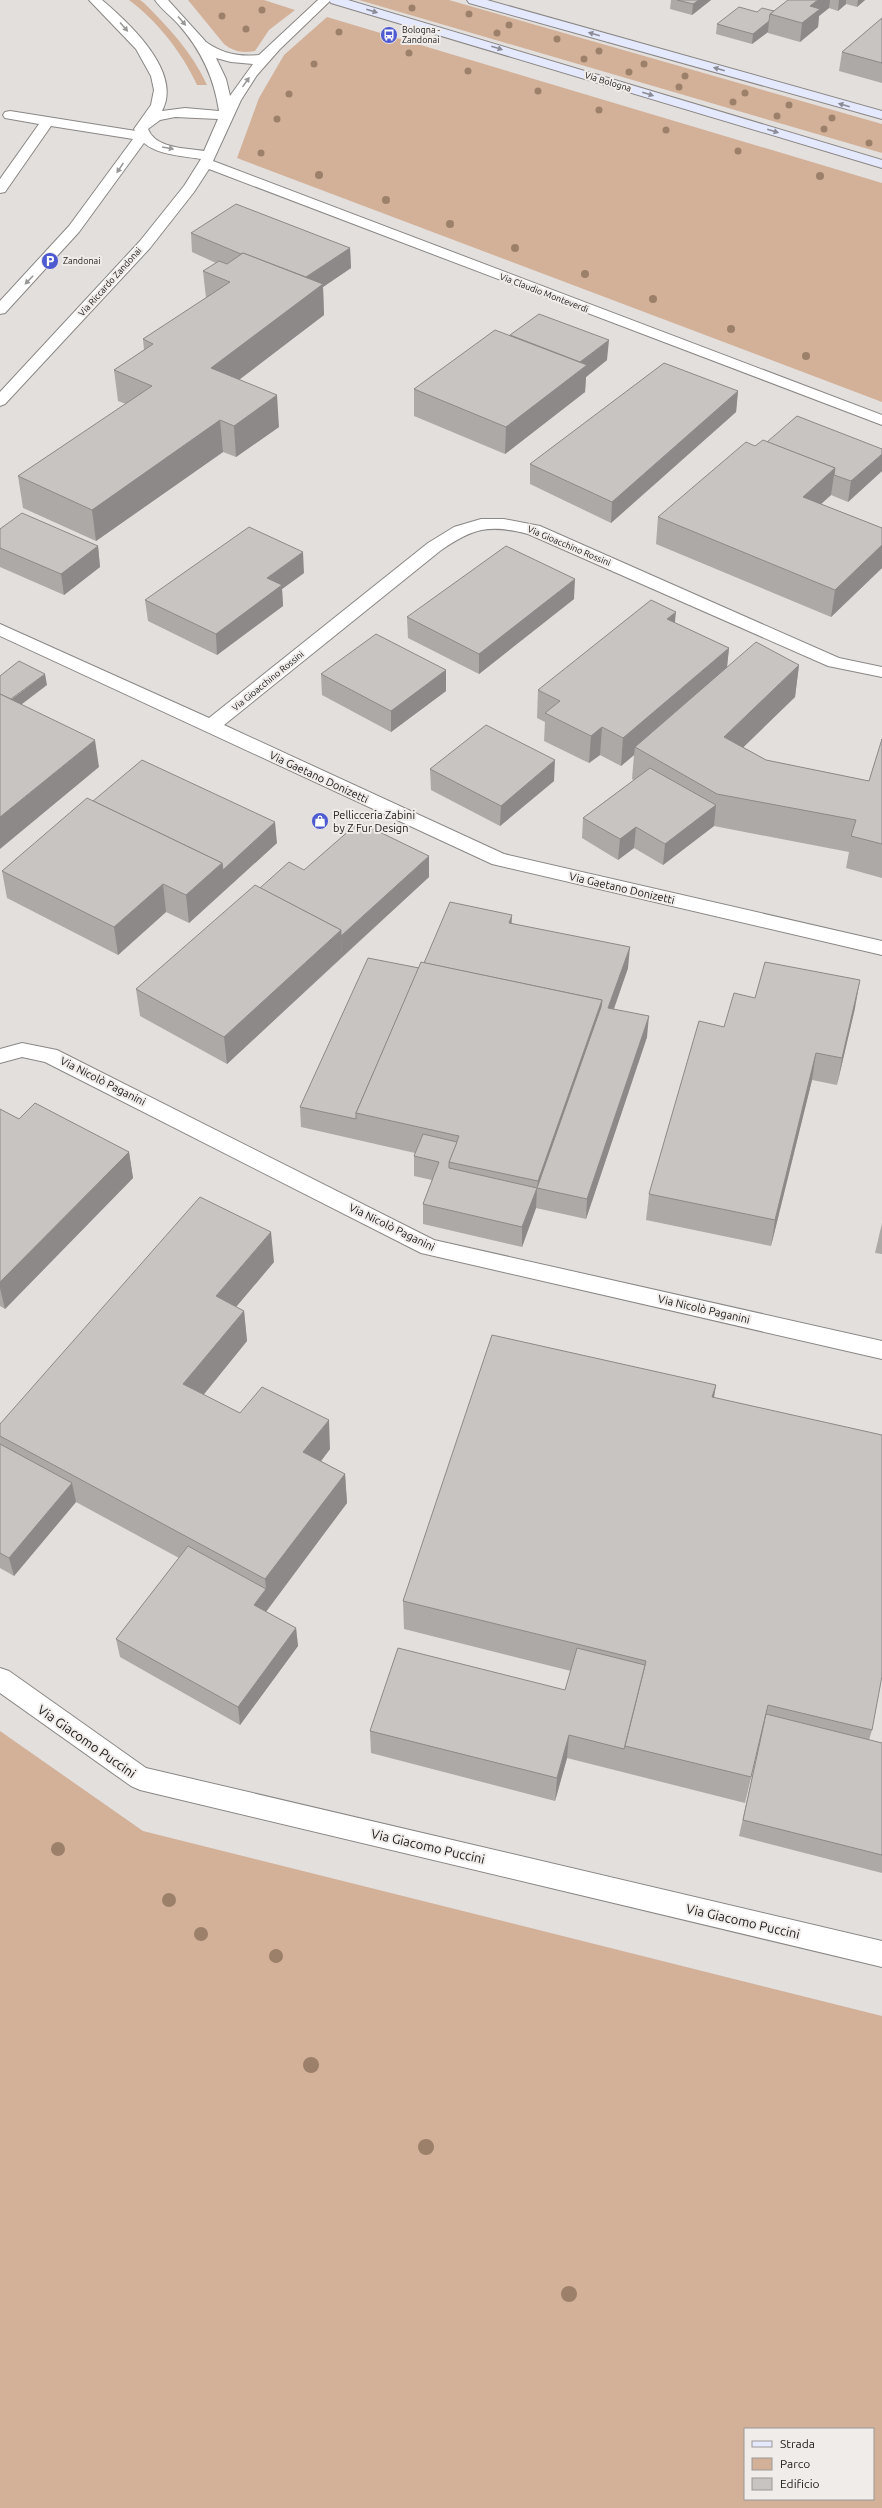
<svg xmlns="http://www.w3.org/2000/svg" width="882" height="2508" font-family="Ubuntu,sans-serif">
<style>
.green{fill:#d3b199;fill-rule:evenodd}
.lines{fill:none;stroke-linecap:round;stroke-linejoin:round}
.lane-casing{stroke:#8a8785;stroke-width:2}
.street-casing{stroke:#8a8785;stroke-width:2}
.secondary-casing{stroke:#8a8785;stroke-width:2}
.lane{fill:#fff;fill-rule:evenodd}
.street{fill:#fff;fill-rule:evenodd}
.secondary{fill:#e5e9fd;fill-rule:evenodd}
.tree{fill:#9c806a}
.wall{fill:#aca9a7}
.shaded-wall{fill:#8c8988}
.building{fill:#c8c4c2;stroke:#8c8988}
.oneway{fill:#8a8b96}
.oneway2{fill:#989897}
.labels{text-anchor:middle;dominant-baseline:central;stroke-width:4;stroke-linejoin:round;paint-order:stroke}
.far-poi-label{font-size:9px;fill:#1a1918;stroke:#f0ecea;text-anchor:start}
.far-street-label{font-size:9px;fill:#1a1918;stroke:#f0ecea}
.street-label{font-size:11px;fill:#1a1918;stroke:#f0ecea}
.poi-label{font-size:11px;fill:#1a1918;stroke:#f0ecea;text-anchor:start}
.near-street-label{font-size:13px;fill:#1a1918;stroke:#f0ecea}
</style>
<rect width="100%" height="100%" fill="#e3dfdd"/>
<g class="green">
<path d="M129,0H140L144,3C169,28 192,52 207,85H197C182,52 157,21 129,0Z"/>
<path d="M188,0H264L295,10L269,30L255,51C243,53 234,52 224,44Z"/>
<path d="M359,0H449L882,124V153Z"/>
<path d="M327,17L882,183V402L237,158L259,98L284,55Z"/>
<path d="M0,1731L143,1831L882,2016V2508H0ZM745,2429H873V2499H745Z"/>
</g>
<g class="lines">
<g class="lane-casing">
<path id="lane" d="M10,111L142,132L149,136L79,232L5,313L0,314V301L69,226L133,139L51,126L5,192L0,193V179L39,124L5,118L3,115L5,112Z"/>
</g>
<g class="street-casing">
<g id="street">
<path d="M89,0H102C129,23 183,72 162,111L185,108L219,111C214,77 201,50 179,25C171,16 161,9 155,0H168L206,42C223,54 239,57 259,55L318,0H331L280,49L257,75L241,100L213,161L882,415V425L209,169L194,192L150,248L5,404L0,406V392L140,241L184,186L201,159C177,155 144,155 134,129L151,105L154,90L151,76L136,49ZM216,58L231,62L253,64L230,96L226,79ZM175,117L218,119L204,151C186,148 156,149 148,129L160,120Z"/>
<path d="M481,519H504L540,526L839,658L882,667V677L828,666L528,534C489,524 473,528 440,551L224,725L504,854L882,941V955L492,864L0,636V624L209,718L428,543L454,527Z"/>
<path d="M22,1043L57,1050L434,1240L882,1341V1359L421,1253L45,1062L22,1057L0,1063V1049Z"/>
<path d="M0,1668L9,1671L146,1768L882,1941V1967L140,1790L131,1786L0,1693Z"/>
</g>
</g>
<g class="secondary-casing">
<g id="secondary">
<path d="M329,0H348L882,160V168L331,3Z"/>
<path d="M467,0H487L882,111V119L469,3Z"/>
</g>
</g>
<use href="#lane" class="lane"/>
<use href="#street" class="street"/>
<use href="#secondary" class="secondary"/>
</g>
<g class="tree">
<circle cx="412" cy="8" r="3.5"/>
<circle cx="262" cy="10" r="3.5"/>
<circle cx="469" cy="14" r="3.5"/>
<circle cx="222" cy="16" r="3.5"/>
<circle cx="509" cy="25" r="3.5"/>
<circle cx="246" cy="29" r="3.5"/>
<circle cx="339" cy="32" r="3.5"/>
<circle cx="497" cy="33" r="3.5"/>
<circle cx="557" cy="39" r="3.5"/>
<circle cx="599" cy="51" r="3.5"/>
<circle cx="409" cy="53" r="3.5"/>
<circle cx="584" cy="59" r="3.5"/>
<circle cx="314" cy="64" r="3.5"/>
<circle cx="644" cy="64" r="3.5"/>
<circle cx="468" cy="71" r="3.5"/>
<circle cx="629" cy="72" r="3.5"/>
<circle cx="685" cy="76" r="3.5"/>
<circle cx="679" cy="87" r="3.5"/>
<circle cx="538" cy="91" r="3.5"/>
<circle cx="745" cy="93" r="3.5"/>
<circle cx="289" cy="94" r="3.5"/>
<circle cx="733" cy="102" r="3.5"/>
<circle cx="789" cy="105" r="3.5"/>
<circle cx="599" cy="110" r="3.5"/>
<circle cx="777" cy="116" r="3.5"/>
<circle cx="832" cy="118" r="3.5"/>
<circle cx="277" cy="119" r="3.5"/>
<circle cx="824" cy="129" r="3.5"/>
<circle cx="666" cy="130" r="3.5"/>
<circle cx="869" cy="143" r="3.5"/>
<circle cx="738" cy="151" r="3.5"/>
<circle cx="261" cy="153" r="3.5"/>
<circle cx="319" cy="175" r="4"/>
<circle cx="820" cy="176" r="4"/>
<circle cx="386" cy="200" r="4"/>
<circle cx="450" cy="224" r="4"/>
<circle cx="515" cy="248" r="4"/>
<circle cx="585" cy="274" r="4"/>
<circle cx="653" cy="299" r="4"/>
<circle cx="731" cy="329" r="4"/>
<circle cx="806" cy="356" r="4"/>
<circle cx="58" cy="1849" r="7"/>
<circle cx="169" cy="1900" r="7"/>
<circle cx="201" cy="1934" r="7"/>
<circle cx="276" cy="1956" r="7"/>
<circle cx="311" cy="2065" r="8"/>
<circle cx="426" cy="2147" r="8"/>
<circle cx="569" cy="2294" r="8"/>
</g>
<g class="wall">
<path d="M671,0H711L692,15L670,9Z"/>
<path d="M788,0H865L857,7L846,4L838,11L829,8L819,16L818,27L800,42L768,33V32L752,44L716,34L717,24L757,12L774,11Z"/>
<path d="M882,18V83L839,71L842,52Z"/>
<path d="M191,233L350,248L351,268L323,287L324,315L239,379L279,427L236,457L223,452L96,541L23,508L18,476L126,404L118,401L114,370L144,350L143,339L206,298L203,271L216,263L192,252Z"/>
<path d="M510,335L607,360L586,377L585,392L505,454L414,416V389Z"/>
<path d="M738,391L736,412L611,523L530,484V464Z"/>
<path d="M767,442L882,471L848,502L831,495L821,504L882,528V568L831,617L656,544L658,517L755,446Z"/>
<path d="M0,529L98,546L100,567L64,595L0,567Z"/>
<path d="M304,573L282,589L283,606L217,655L148,621L145,600Z"/>
<path d="M574,599L479,674L408,638L407,617Z"/>
<path d="M675,623L729,648L727,667L799,665L795,697L743,747L766,760L869,781L882,739V878L846,868L849,852L714,826L663,865L634,848L618,860L582,838L583,818L634,780L632,779L634,755L621,766L600,755L589,763L544,741L545,722L537,718L538,690Z"/>
<path d="M321,674L446,691L391,732L322,695Z"/>
<path d="M430,769L554,781L500,826L431,790Z"/>
<path d="M93,801L277,843L189,923L166,912L118,955L7,898L2,871Z"/>
<path d="M304,870L429,877L227,1064L140,1016L136,989L260,888Z"/>
<path d="M512,923L628,968L614,1009L647,1037L586,1219L536,1208L522,1247L423,1224V1204L432,1180L414,1176V1156L415,1153L301,1127L300,1107L424,963Z"/>
<path d="M755,998L855,1008L837,1085L812,1080L771,1246L646,1220L649,1194L724,1027Z"/>
<path d="M0,1109L19,1119L129,1152L133,1178L5,1309L0,1306Z"/>
<path d="M882,1223V1254L875,1253Z"/>
<path d="M274,1262L236,1307L244,1311L247,1341L203,1395L240,1413L330,1449L321,1461L345,1474L347,1503L265,1611L296,1628L298,1646L240,1725L120,1657L116,1639L179,1558L76,1502L14,1576L0,1568V1424Z"/>
<path d="M716,1385L714,1398L872,1730L869,1740L882,1743V1873L739,1836L762,1732L745,1803L567,1758L555,1801L371,1753L370,1731L565,1690L571,1671L404,1629L403,1601Z"/>
</g>
<g class="shaded-wall">
<path d="M699,0H711L692,15L693,4Z"/>
<path d="M818,0H830L829,8L819,16L818,27L800,42L802,23L810,6Z"/>
<path d="M839,0H846V4L838,11Z"/>
<path d="M858,0H865L857,7Z"/>
<path d="M769,21L768,32L752,44L753,34Z"/>
<path d="M350,248L351,268L323,287L324,315L214,399L211,368L296,284Z"/>
<path d="M609,340L607,360L586,377L585,392L505,454L506,427L574,367Z"/>
<path d="M738,391L736,412L611,523L612,502Z"/>
<path d="M277,395L279,427L236,457L234,426Z"/>
<path d="M220,420L223,452L96,541L92,510Z"/>
<path d="M882,454V471L848,502L851,481Z"/>
<path d="M835,468L831,495L799,524L803,497Z"/>
<path d="M882,545V568L831,617L835,590Z"/>
<path d="M98,546L100,567L64,595L61,574Z"/>
<path d="M303,552L304,573L282,589L283,606L217,655L216,634L267,578Z"/>
<path d="M575,579L574,599L479,674V654Z"/>
<path d="M676,612L673,639L667,619Z"/>
<path d="M729,648L726,676L635,747L634,755L621,766L623,738Z"/>
<path d="M799,665L795,697L721,769L724,737Z"/>
<path d="M446,670V691L391,732V711Z"/>
<path d="M45,674L47,685L1,720L0,708Z"/>
<path d="M602,727L600,755L589,763L591,736Z"/>
<path d="M95,740L99,767L0,849V817Z"/>
<path d="M555,760L554,781L500,826L501,806Z"/>
<path d="M716,805L714,826L663,865L665,844Z"/>
<path d="M275,822L277,843L189,923L186,895L222,863Z"/>
<path d="M636,827L634,848L618,860L620,839Z"/>
<path d="M429,856V877L342,957L341,936Z"/>
<path d="M163,884L166,912L118,955L114,927Z"/>
<path d="M512,915L511,936L509,923Z"/>
<path d="M341,930L342,957L227,1064L224,1037Z"/>
<path d="M630,947L628,968L607,1028L608,1008Z"/>
<path d="M860,980L855,1008L837,1085L842,1058Z"/>
<path d="M602,1000L600,1027L537,1188L536,1208L522,1247V1227L537,1188L538,1181Z"/>
<path d="M649,1016L647,1037L586,1219L587,1199Z"/>
<path d="M816,1053L812,1080L771,1246L775,1220Z"/>
<path d="M129,1152L133,1178L5,1309L0,1288V1282Z"/>
<path d="M271,1232L274,1262L219,1327L216,1296Z"/>
<path d="M244,1311L247,1341L188,1414L183,1384Z"/>
<path d="M716,1385L711,1414L712,1397Z"/>
<path d="M329,1420L330,1449L306,1481L303,1452Z"/>
<path d="M345,1474L347,1503L257,1624L254,1605L266,1589L265,1579Z"/>
<path d="M72,1483L76,1502L14,1576L9,1558Z"/>
<path d="M296,1628L298,1646L240,1725L238,1707Z"/>
<path d="M569,1735L567,1758L555,1801L557,1778Z"/>
</g>
<g class="building">
<path d="M677,0H699L693,4Z"/>
<path d="M788,0H818L810,6L820,9L802,23L770,14Z"/>
<path d="M739,7L757,12L762,8L774,11L770,14L769,21L753,34L717,24Z"/>
<path d="M882,18V63L842,52Z"/>
<path d="M236,204L350,248L306,277L243,253L241,254L191,233Z"/>
<path d="M243,253L323,284L211,368L277,395L234,426L220,420L92,510L18,476L152,386L114,370L153,344L143,339L230,282L203,271L219,261L227,264Z"/>
<path d="M539,314L609,340L580,362L510,335Z"/>
<path d="M495,330L587,365L506,427L414,389Z"/>
<path d="M664,363L738,391L612,502L530,464Z"/>
<path d="M797,416L882,449V454L851,481L834,475L835,468L767,442Z"/>
<path d="M763,440L835,468L803,497L882,528V545L835,590L658,517L746,442L755,446Z"/>
<path d="M22,513L98,546L61,574L0,548V529Z"/>
<path d="M249,527L303,552L267,578L282,585L216,634L145,600Z"/>
<path d="M506,546L575,579L479,654L407,617Z"/>
<path d="M651,600L676,612L667,619L729,648L623,738L602,727L591,736L545,713L560,701L538,690Z"/>
<path d="M376,634L446,670L391,711L321,674Z"/>
<path d="M756,642L799,665L724,737L766,760L869,781L882,739V844L851,836L856,820L717,794L635,747Z"/>
<path d="M19,661L45,674L11,699L0,694V676Z"/>
<path d="M0,694L95,740L0,817Z"/>
<path d="M486,725L555,760L501,806L430,769Z"/>
<path d="M142,760L275,822L223,870L222,863L93,801Z"/>
<path d="M650,768L716,805L665,844L636,827L620,839L583,818Z"/>
<path d="M87,798L222,863L186,895L163,884L114,927L2,871Z"/>
<path d="M359,822L429,856L341,936V930L260,888L289,862L304,870Z"/>
<path d="M255,885L341,930L224,1037L136,989Z"/>
<path d="M450,902L512,915L509,923L630,947L608,1008L649,1016L587,1199L537,1188L601,1007L602,1000L424,963Z"/>
<path d="M368,958L419,968L356,1113V1119L300,1107Z"/>
<path d="M421,962L602,1000L538,1181L449,1162L459,1136L356,1113Z"/>
<path d="M765,962L860,980L842,1058L816,1053L775,1220L649,1194L699,1021L724,1027L734,993L755,998Z"/>
<path d="M35,1103L129,1152L0,1282V1109L19,1119Z"/>
<path d="M423,1134L457,1142L449,1162V1168L537,1188L522,1227L423,1204L439,1162L414,1156Z"/>
<path d="M200,1197L271,1232L216,1296L244,1311L183,1384L240,1413L262,1387L329,1420L303,1452L345,1474L265,1579L0,1436V1424Z"/>
<path d="M492,1335L716,1385L712,1397L882,1435V1676L872,1730L768,1705L751,1777L625,1746L646,1661L403,1601Z"/>
<path d="M0,1444L72,1483L9,1558L0,1553Z"/>
<path d="M188,1546L266,1589L254,1605L296,1628L238,1707L116,1639Z"/>
<path d="M398,1648L565,1690L577,1648L645,1665L624,1749L569,1735L557,1778L370,1731Z"/>
<path d="M766,1714L882,1743V1855L743,1820Z"/>
</g>
<defs><path id="oneway-solid" d="M-6-.8H1V-3.2L6.5 0L1 3.2V.8H-6Z"/></defs>
<g class="oneway">
<use href="#oneway-solid" transform="translate(372 11) rotate(17)"/>
<use href="#oneway-solid" transform="translate(594 34) rotate(-164)"/>
<use href="#oneway-solid" transform="translate(497 48) rotate(17)"/>
<use href="#oneway-solid" transform="translate(719 69) rotate(-164)"/>
<use href="#oneway-solid" transform="translate(648 94) rotate(17)"/>
<use href="#oneway-solid" transform="translate(844 105) rotate(-164)"/>
<use href="#oneway-solid" transform="translate(773 131) rotate(17)"/>
</g>
<g class="oneway2">
<use href="#oneway-solid" transform="translate(182 21) rotate(49)"/>
<use href="#oneway-solid" transform="translate(124 27) rotate(49)"/>
<use href="#oneway-solid" transform="translate(246 82) rotate(-55)"/>
<use href="#oneway-solid" transform="translate(168 148) rotate(10)"/>
<use href="#oneway-solid" transform="translate(120 168) rotate(124)"/>
<use href="#oneway-solid" transform="translate(29 280) rotate(134)"/>
</g>
<defs>
<g id="bus-disc" transform="scale(0.9)"><circle r="9.5" fill="#4e5acf" stroke="#f0ecea"/><path d="M-5-6H5V4H4V6H2V4H-2V6H-4V4H-5ZM-3.5-4V0h7V-4ZM-3.5 1.2v1.5H-2V1.2ZM2 1.2v1.5H3.5V1.2Z" fill="#fff"/></g>
<g id="parking-disc" transform="scale(0.9)"><circle r="9.5" fill="#4e5acf" stroke="#f0ecea"/><path d="M-3.5-5.5H1a3.5 3.5 0 0 1 0 7H-1V5.5H-3.5ZM-1-3.4V-.6H.8a1.4 1.4 0 0 0 0-2.8Z" fill="#fff"/></g>
<g id="shop-disc" transform="scale(0.9)"><circle r="9.5" fill="#4e5acf" stroke="#f0ecea"/><path d="M-5-2.5h2.3a2.7 3.5 0 0 1 5.4 0H5L5.5 6h-11ZM-1.5-2.5h3a1.5 2.3 0 0 0-3 0Z" fill="#fff"/></g>
</defs>
<g fill-rule="evenodd">
<use href="#bus-disc" x="389" y="35"/>
<use href="#parking-disc" x="50" y="261"/>
<use href="#shop-disc" x="320" y="821"/>
</g>
<g class="labels">
<g class="far-poi-label">
<text x="402" y="30">Bologna -<tspan x="402" dy="10">Zandonai</tspan></text>
<text x="63" y="261">Zandonai</text>
</g>
<g class="far-street-label">
<text transform="translate(608 82) rotate(17)">Via Bologna</text>
<text transform="translate(110 282) rotate(-48)">Via Riccardo Zandonai</text>
<text transform="translate(544 293) rotate(21)">Via Claudio Monteverdi</text>
<text transform="translate(569 546) rotate(23)">Via Gioacchino Rossini</text>
<text transform="translate(268 681) rotate(-39)">Via Gioacchino Rossini</text>
</g>
<g class="street-label">
<text transform="translate(319 777) rotate(25)">Via Gaetano Donizetti</text>
<text transform="translate(622 888) rotate(13)">Via Gaetano Donizetti</text>
<text transform="translate(103 1081) rotate(27)">Via Nicolò Paganini</text>
<text transform="translate(392 1227) rotate(26)">Via Nicolò Paganini</text>
<text transform="translate(704 1309) rotate(13)">Via Nicolò Paganini</text>
</g>
<g class="poi-label">
<text x="333" y="815">Pellicceria Zabini<tspan x="333" dy="13">by Z Fur Design</tspan></text>
</g>
<g class="near-street-label">
<text transform="translate(87 1741) rotate(35)">Via Giacomo Puccini</text>
<text transform="translate(428 1846) rotate(13)">Via Giacomo Puccini</text>
<text transform="translate(743 1921) rotate(13)">Via Giacomo Puccini</text>
</g>
</g>
<rect x="744" y="2428" width="130" height="72" fill="#f0ecea" stroke="#9a9896"/>
<rect x="752" y="2441" width="20" height="6" fill="#e5e9fd" stroke="#9a9896"/>
<text x="780" y="2448" font-size="12" fill="#1a1918">Strada</text>
<rect x="752" y="2458" width="20" height="12" fill="#d3b199" stroke="#9a9896"/>
<text x="780" y="2468" font-size="12" fill="#1a1918">Parco</text>
<rect x="752" y="2478" width="20" height="12" fill="#c8c4c2" stroke="#9a9896"/>
<text x="780" y="2488" font-size="12" fill="#1a1918">Edificio</text>
</svg>
